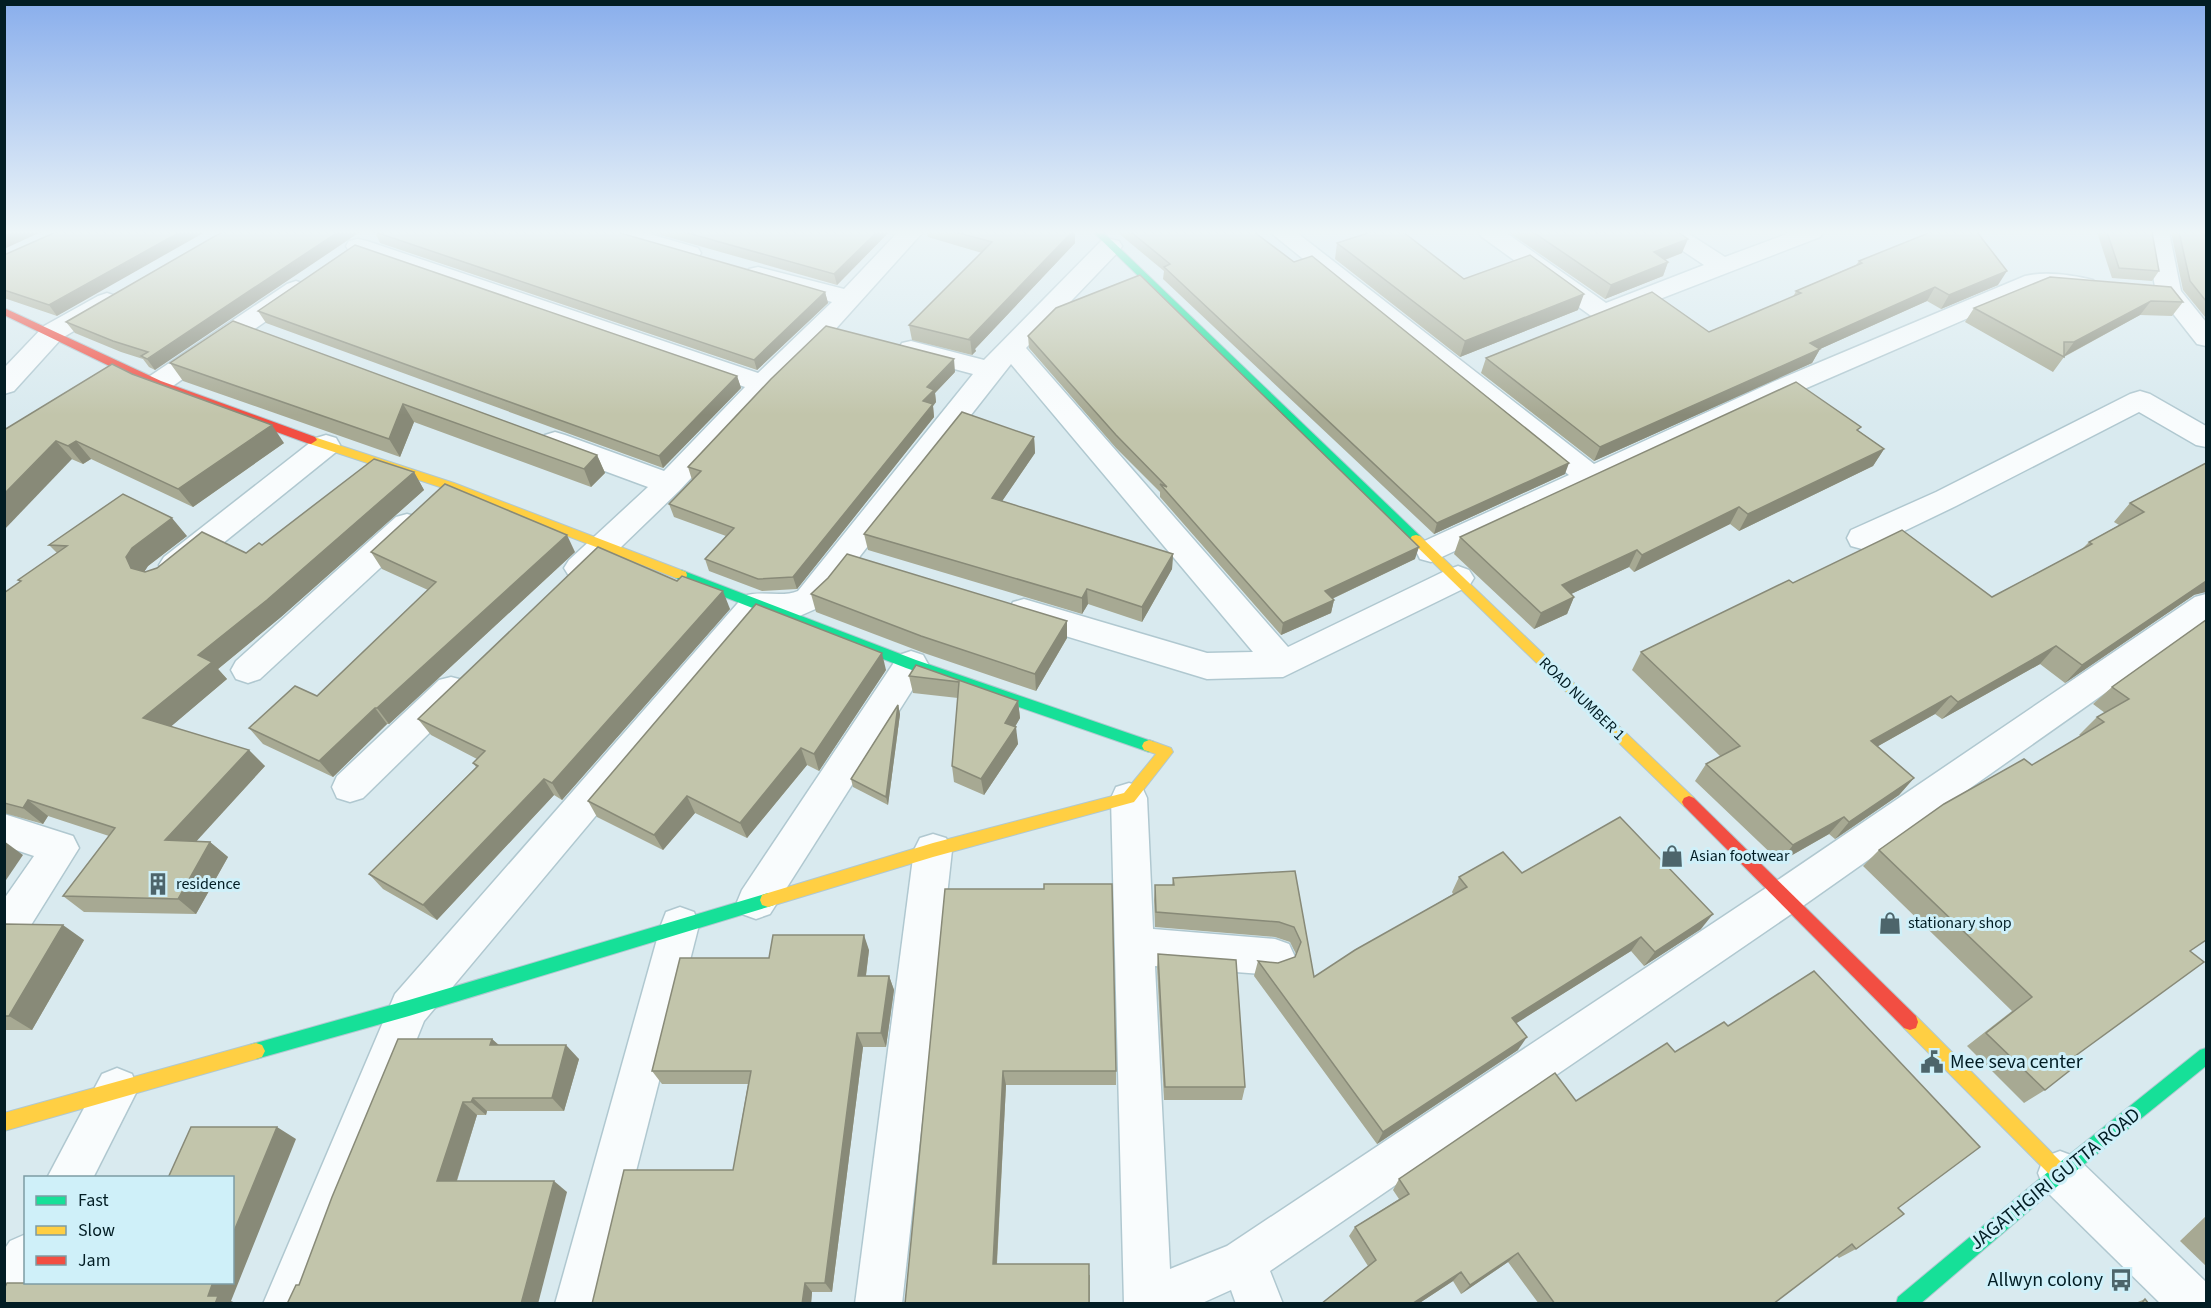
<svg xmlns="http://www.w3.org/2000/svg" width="2211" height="1308" font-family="'Source Sans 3',sans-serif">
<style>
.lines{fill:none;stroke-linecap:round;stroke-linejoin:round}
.street-casing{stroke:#b0c8d0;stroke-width:3}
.fast-casing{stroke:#b0c8d0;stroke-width:2}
.slow-casing{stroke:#b0c8d0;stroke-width:2}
.jam-casing{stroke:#b0c8d0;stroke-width:2}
.street{fill:#f9fcfd;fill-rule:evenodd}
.fast{fill:#16e098;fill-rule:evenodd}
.slow{fill:#ffcf43;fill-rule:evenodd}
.jam{fill:#f24e42;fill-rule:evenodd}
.wall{fill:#a7a993}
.shaded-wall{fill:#888a78}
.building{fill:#c2c5ab;stroke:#888a78;stroke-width:1.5}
.labels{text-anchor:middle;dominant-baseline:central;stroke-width:6;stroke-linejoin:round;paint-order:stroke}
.street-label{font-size:16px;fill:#021d24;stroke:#cff0f9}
.poi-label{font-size:16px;fill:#021d24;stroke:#cff0f9;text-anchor:start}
.near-poi-label{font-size:20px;fill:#021d24;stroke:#cff0f9;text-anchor:start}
.near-street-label{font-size:20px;fill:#021d24;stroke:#cff0f9}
</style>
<rect width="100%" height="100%" fill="#d9eaef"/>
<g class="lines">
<g class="street-casing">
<g id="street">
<path d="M607,232H643L698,248L701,253L698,258L689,260L611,237Z"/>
<path d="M898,232H923L832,333L773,390L679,491L591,576L580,579L569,576L564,568L569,560L648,487L545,449L541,442L545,435L555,432L565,435L664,471L745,387L349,251L346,246L349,241L358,239L367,241L758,373L832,302L749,279L746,274L749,269L758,267L844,289Z"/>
<path d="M1270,232H1296L1594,464L1775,381L2025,276C2045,271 2073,275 2093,280L2097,285L2093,290L2084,293L2035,289L1795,393L1431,562L1420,559L1416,551L1420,543L1569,475Z"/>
<path d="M1478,232H1505L1606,303L1704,265L1662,237L1658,232H1686L1725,257L1792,232H1824L1820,237L1603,321L1594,318L1482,237Z"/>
<path d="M2145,232H2169L2181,291L2206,322V346L2197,344L2156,292Z"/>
<path d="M1110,239L1119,241L1122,246L1119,251L1026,348L1288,647L1447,570L1458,566L1469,570L1474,578L1469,586L1283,677L1207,679L1013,620L1008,611L1013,602L1024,599L1207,653L1253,652L1011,364L820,607L795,618L763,616L424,1021L310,1304H263L395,994L744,596C761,590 782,598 798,591L973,374L902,355L898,349L902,343L911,341L984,360L1101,241Z"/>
<path d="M296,281L305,284L309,289L305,294L167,390L157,393L147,390L143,384L147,378L287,284Z"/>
<path d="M107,293L116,296L120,301L116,306L62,338L14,391L4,394V368L44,326L98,296Z"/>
<path d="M2140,391L2150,394L2206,426V447L2196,445L2139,412L1956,506L1873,546L1862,549L1851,546L1847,538L1851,530L1936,492L2130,394Z"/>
<path d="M326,435L336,438L340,445L336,452L186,573L175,576L164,573L159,565L164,557L316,438Z"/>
<path d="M407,514L418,517L422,525L418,533L260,679L248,683L236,679L231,670L236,661L396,517Z"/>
<path d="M2206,594V622L1800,908L1270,1271L1283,1304H1236L1231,1290L1200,1304H1124L1111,798L1116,787L1129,783L1142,787L1147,798L1153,929L1275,939L1289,944L1295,957L1289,970L1275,975L1155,966L1170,1269L1227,1246L1772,884L2195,597Z"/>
<path d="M911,651L923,655L928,664L923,673L770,914L756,919L742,914L737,902L742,890L899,655Z"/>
<path d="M451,677L463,680L468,690L463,700L363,798L350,802L337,798L332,787L337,776L439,680Z"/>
<path d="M4,814L73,836L79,848L18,946L4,951V899L34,856L4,846Z"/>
<path d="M933,834L946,838L952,850L902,1304H855L914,850L920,838Z"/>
<path d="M680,907L694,912L699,925L602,1304H555L661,925L666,912Z"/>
<path d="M117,1068L132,1074L138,1089L93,1178H47L102,1074Z"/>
<path d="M2060,1151L2076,1157L2206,1282V1304H2161L2044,1189L2038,1173L2044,1157Z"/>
<path d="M26,1234V1282H37L25,1304H4V1250L10,1241Z"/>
</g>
</g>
<g class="fast-casing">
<g id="fast">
<path d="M1093,232H1103L1420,536L1422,539L1420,542H1412Z"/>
<path d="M681,570L916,660L1154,742L1156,746L1154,750L1149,752L906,668L676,578L675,575Z"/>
<path d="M768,893L774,895L776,900L774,905L768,907L409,1016L256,1059L250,1057L247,1051L250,1045L256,1043L409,1000Z"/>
<path d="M2206,1048V1066L2066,1179L1920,1304H1896L1898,1297L2054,1167L2200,1050Z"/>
</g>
</g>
<g class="slow-casing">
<g id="slow">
<path d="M311,436L454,483L686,572L687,575L686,578H676L446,489L307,443L305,440Z"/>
<path d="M1416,535L1420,536L1694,798L1696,802L1694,806L1689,808L1684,806L1412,542L1410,539L1412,536Z"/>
<path d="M1149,740L1171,748L1173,752L1134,802L933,857L768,907L762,905L760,900L762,895L768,893L933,843L1124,793L1156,754L1144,750L1142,746L1144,742Z"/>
<path d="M1910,1014L1916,1016L2066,1167L2069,1173L2066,1179L2060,1182L2054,1179L1904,1028L1902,1022L1904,1016Z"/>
<path d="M256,1043L262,1045L265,1051L262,1057L256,1059L4,1131V1113Z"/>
</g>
</g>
<g class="jam-casing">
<g id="jam">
<path d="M4,308L161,381L315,437L317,440L311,444L307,443L153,387L4,315Z"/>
<path d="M1689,796L1694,798L1916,1016L1918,1022L1916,1028L1910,1030L1904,1028L1684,806L1682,802L1684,798Z"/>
</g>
</g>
<use href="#street" class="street"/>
<use href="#fast" class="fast"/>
<use href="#slow" class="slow"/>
<use href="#jam" class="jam"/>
</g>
<g class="wall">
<path d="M56,232L57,316L4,298V255Z"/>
<path d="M222,232L155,370L149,367L143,359L121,352L75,333L66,322Z"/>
<path d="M375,232L825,292L828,303L757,370L380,243Z"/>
<path d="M650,232H889L837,285Z"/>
<path d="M927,232H1075V243L975,349L976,351L972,355L912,340L909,325L982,253L928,237Z"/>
<path d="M1117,232H1254L1565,474L1434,534L1163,279L1164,271Z"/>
<path d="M1508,232H1594L1597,233L1682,253L1665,260L1668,262L1663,276L1605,299Z"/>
<path d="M2097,232H2152L2159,271L2152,281L2112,278Z"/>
<path d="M2171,232H2202L2206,237V317H2205L2183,290Z"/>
<path d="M1337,243L1464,279L1578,310L1460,357L1335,259Z"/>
<path d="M1859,261L1998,285L1941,309L1927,301L1820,349L1812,363L1594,461L1481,373L1486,358L1709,332L1793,297L1796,291L1856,265Z"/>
<path d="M2171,287L2183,302L2172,316L2140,315L2064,357L2053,372L1965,322L1974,308Z"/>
<path d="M258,311L737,376L741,388L663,468L266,323Z"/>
<path d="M233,321L597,455L605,473L591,487L414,422L400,457L183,381L170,363Z"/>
<path d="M1028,336L1415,559L1332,599L1334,600L1331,613L1281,635L1160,497V492L1116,448L1029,348Z"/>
<path d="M955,372L935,393L936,402L933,406L934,417L797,589L762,591L709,571L705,559L726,536L674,517L669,504L692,480L688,467Z"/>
<path d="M4,430L284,443L193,507L91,459L83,464Z"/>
<path d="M1859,431L1884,449L1873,466L1739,531L1730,524L1634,572L1629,567L1571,594L1574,597L1567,614L1534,629L1454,554L1460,537Z"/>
<path d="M1034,437L1035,453L1002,501L1173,554L1172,569L1142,622L1088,604L1082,614L868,550L864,534Z"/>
<path d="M2206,463L2194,595L2065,683L2040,664L1942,719L1935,714L1878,746L1914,778L1899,795L1835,839L1829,834L1780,862L1695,781L1706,764L1721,757L1632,670L1641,652L1793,583L1992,597L2082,549L2089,542L2119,525L2114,522L2130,503Z"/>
<path d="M414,472L424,490L281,617L218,669L227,679L171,726L265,766L196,841L210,842L228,857L196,914L84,912L63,896L109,836L48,816L43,824L4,813V593L20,582L18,580L57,553L49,545L187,536L148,566L144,572H145L246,553Z"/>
<path d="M371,552H575L389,724H387L333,777L263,744L249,728L317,696L428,590L382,569Z"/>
<path d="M677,581L730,609L562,800L554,795L437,920L383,889L369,874L476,767L473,763L477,759L431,735L418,719Z"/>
<path d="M811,594L1067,638L1036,691L924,653L816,612Z"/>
<path d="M2206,620L2190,951L2067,1062L2045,1090L2024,1103L1967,1046L2012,1011L1863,866L1879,850L2032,765L2081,736L2079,735L2097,717L2105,713L2093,704L2112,687Z"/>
<path d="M916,665L1018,701L1020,718L1015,727L1018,744L984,795L954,782L952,766L958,698L913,693L909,676Z"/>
<path d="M886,670L819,771L807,765L747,838L695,813L663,850L597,817L588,801Z"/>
<path d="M898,705L900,714L888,805L853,787L851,779Z"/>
<path d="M1295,871L1314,977L1453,894L1452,892L1459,877L1522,873L1701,929L1644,966L1631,951L1516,1023L1518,1050L1377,1144L1254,976L1258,961L1278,963L1295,957L1296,954L1290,942L1275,937L1155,927L1154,900L1155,885H1172L1173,878Z"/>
<path d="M945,889L1116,1071V1085H1006L997,1264L1090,1275V1304H905Z"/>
<path d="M4,924L84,940L32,1030H4Z"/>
<path d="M869,950L866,976H889L894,990L886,1047H863L832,1292H812L811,1304H592L733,1170L748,1084H662L652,1071L769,958Z"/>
<path d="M1158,954L1245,1087L1242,1100H1164L1157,968Z"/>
<path d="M492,1039L499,1045L579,1059L564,1111H487L486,1115H477L457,1181L567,1192L299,1285Z"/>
<path d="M1675,1052L1898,1208L1856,1249L1839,1258L1836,1255L1773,1304H1539L1508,1262L1461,1294L1453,1281L1418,1304H1321L1368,1266L1349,1236L1355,1227L1399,1199L1393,1190L1399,1179L1576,1101Z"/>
<path d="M2206,1216V1266L2180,1241Z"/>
<path d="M2145,1299L2149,1304H2133Z"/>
</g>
<g class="shaded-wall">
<path d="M11,232H41L4,249V235Z"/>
<path d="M180,232H205L57,316L49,305Z"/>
<path d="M338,232H360L155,370L147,359Z"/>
<path d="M877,232H889L837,285L834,274Z"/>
<path d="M1072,232H1075V243L975,349L976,351L972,355L970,338Z"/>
<path d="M1688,239L1682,253L1648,266L1654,252Z"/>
<path d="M1668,262L1663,276L1605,299L1611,285Z"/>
<path d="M2007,271L1998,285L1941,309L1949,295Z"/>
<path d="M1935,287L1927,301L1820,349L1812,363L1594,461L1600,447L1810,343Z"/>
<path d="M825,292L828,303L757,370L754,360Z"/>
<path d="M1584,294L1578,310L1460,357L1465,341Z"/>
<path d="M2151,301L2140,315L2063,357L2074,342Z"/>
<path d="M954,359L955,372L935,393L936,402L933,406L934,417L797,589L793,577L923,401L927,387Z"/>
<path d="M737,376L741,388L663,468L659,456Z"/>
<path d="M403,404L414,422L400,457L389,439Z"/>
<path d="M272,425L284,443L193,507L178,489Z"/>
<path d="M1034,437L1035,453L994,513L992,498Z"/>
<path d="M56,441L72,459L4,530V494Z"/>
<path d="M76,441L91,459L83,464L68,446Z"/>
<path d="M1884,449L1873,466L1739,531L1748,514Z"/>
<path d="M597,455L605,473L591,487L584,469Z"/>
<path d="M1569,463L1565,474L1434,534L1437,523Z"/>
<path d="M414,472L424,490L281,617L218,669L227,679L161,735L143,718L198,655Z"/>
<path d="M1739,507L1730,524L1634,572L1642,555Z"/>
<path d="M172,518L187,536L148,566L142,575L131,568L126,557L132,548Z"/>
<path d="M567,535L575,552L389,724L377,708Z"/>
<path d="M1419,547L1415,559L1323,603L1325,591Z"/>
<path d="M1637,550L1629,567L1554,602L1562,585Z"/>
<path d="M1173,554L1172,569L1142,622V607Z"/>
<path d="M2206,581V592L2194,595L2065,683L2082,665Z"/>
<path d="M1087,589L1088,604L1082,614V598Z"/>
<path d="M723,591L730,609L562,800L552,783Z"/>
<path d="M1574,597L1567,614L1534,629L1541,613Z"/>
<path d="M1334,600L1331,613L1281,635L1283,623Z"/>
<path d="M1067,621V638L1036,691L1035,674Z"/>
<path d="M2056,646L2040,664L1942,719L1958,702Z"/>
<path d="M882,653L886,670L819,771L814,754Z"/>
<path d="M1951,696L1935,714L1857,758L1871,741Z"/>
<path d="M1018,701L1020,718L1007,740L1005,723Z"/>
<path d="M898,705L900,714L888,805L886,797Z"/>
<path d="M375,708L387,724L333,777L319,761Z"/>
<path d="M1016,727L1018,744L984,795L981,779Z"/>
<path d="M801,748L807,765L747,838L740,823Z"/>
<path d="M249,750L265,766L183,856L165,840Z"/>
<path d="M1914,778L1899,795L1835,839L1849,822Z"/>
<path d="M544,779L554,795L437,920L423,905Z"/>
<path d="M687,796L695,813L663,850L654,835Z"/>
<path d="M28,800L48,816L43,824L23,808Z"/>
<path d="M1844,817L1829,834L1780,862L1793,845Z"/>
<path d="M4,841L23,855L4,883Z"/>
<path d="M210,842L228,857L196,914L178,899Z"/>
<path d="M1713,914L1701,929L1644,966L1655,952Z"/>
<path d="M63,925L84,940L32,1030L9,1016Z"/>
<path d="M864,935L869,950L864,990L858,976Z"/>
<path d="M1641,937L1631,951L1504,1031L1512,1018Z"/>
<path d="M889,976L894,990L886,1047L881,1033Z"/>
<path d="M857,1033L863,1047L832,1292L825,1283Z"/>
<path d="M1527,1037L1518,1050L1377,1144L1383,1132Z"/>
<path d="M492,1039L506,1052L490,1045Z"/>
<path d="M566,1045L579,1059L564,1111L552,1098Z"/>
<path d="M1003,1071L1006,1085L996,1275L993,1264Z"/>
<path d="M473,1098L487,1111L486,1115L471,1102Z"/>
<path d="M463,1102L477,1115L453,1192L437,1181Z"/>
<path d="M277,1127L296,1139L231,1301L238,1304H215L208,1296L213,1282H232V1236Z"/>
<path d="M554,1181L567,1192L538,1304H521Z"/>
<path d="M1518,1253L1508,1262L1461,1294L1470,1285Z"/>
<path d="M1461,1272L1453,1281L1418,1304H1412Z"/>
<path d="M805,1283L812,1292L811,1304H802Z"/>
</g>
<g class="building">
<path d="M56,232H180L49,305L4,290V255Z"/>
<path d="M222,232H338L147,359L141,356L148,352L113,341L66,322Z"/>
<path d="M375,232H617L825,292L754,360Z"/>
<path d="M684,232H877L834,274Z"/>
<path d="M955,232H1072L970,338L974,337L970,340L909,325L992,242Z"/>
<path d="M1131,232H1254L1294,262L1312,256L1569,463L1437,523L1164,267L1170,264Z"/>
<path d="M1371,232H1403L1464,279L1530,255L1584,294L1465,341L1337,243Z"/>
<path d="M1533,232H1594L1597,233L1602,232H1678L1688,239L1654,252L1668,262L1611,285Z"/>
<path d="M1931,232H1977L2007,271L1949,295L1935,287L1810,343L1820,349L1600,447L1486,358L1652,292L1709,332L1801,293L1796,291L1862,263L1859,261Z"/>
<path d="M2107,232H2152L2159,271L2119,268Z"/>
<path d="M2179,232H2202L2206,237V301L2190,281Z"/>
<path d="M355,245L737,376L659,456L258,311Z"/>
<path d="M1140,275L1419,547L1325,591L1334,600L1283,623L1160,484L1167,487L1116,435L1028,336L1056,308Z"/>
<path d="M2050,277L2171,287L2183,302L2151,301L2074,342H2064V357L1974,308Z"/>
<path d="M233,321L597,455L584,469L403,404L389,439L170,363Z"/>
<path d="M826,326L954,359L927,387L934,390L923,401L933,404L793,577L758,579L705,559L734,528L669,504L701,471L688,467L771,379Z"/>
<path d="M112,364L132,374L272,425L178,489L76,441L68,446L56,441L4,494V430Z"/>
<path d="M1796,382L1861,427L1857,430L1884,449L1748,514L1739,507L1642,555L1637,550L1562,585L1574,597L1541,613L1460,537Z"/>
<path d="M962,412L1034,437L992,498L1173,554L1142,607L1087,589L1082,598L864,534Z"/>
<path d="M374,459L414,472L267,600L198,655L212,662L143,718L249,750L165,840L210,842L178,899L63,896L115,828L28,800L23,808L4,803V593L21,581L18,580L67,546L49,545L123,494L172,518L132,548L126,557L131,568L145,572L157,568L202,532L246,553L259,543L262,545Z"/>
<path d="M2206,463V581L2082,665L2056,646L1958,702L1951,696L1871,741L1914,778L1849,822L1844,817L1793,845L1706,764L1740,746L1641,652L1789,580L1793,583L1902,530L1992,597L2092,544L2089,542L2144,512L2130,503Z"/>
<path d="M445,484L567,535L377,708H375L319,761L249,728L295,686L317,696L436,582L371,552Z"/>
<path d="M598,547L677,581L682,576L723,591L552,783L544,779L423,905L369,874L478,766L473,763L485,751L418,719Z"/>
<path d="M847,554L1067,621L1035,674L921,636L811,594L828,578Z"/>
<path d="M756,604L882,653L814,754L801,748L740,823L687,796L654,835L588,801Z"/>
<path d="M2206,620V940L2190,951L2204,962L2067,1062L2073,1068L2045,1090L1986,1033L2032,997L1879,850L1944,804L2024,759L2032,765L2104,722L2097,717L2129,699L2112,687Z"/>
<path d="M916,665L1018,701L1005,723L1016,727L981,779L952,766L959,682L909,676Z"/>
<path d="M898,705L886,797L851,779Z"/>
<path d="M1620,817L1713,914L1655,952L1641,937L1512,1018L1527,1037L1383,1132L1258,961L1278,963L1295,957L1301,942L1294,927L1279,922L1156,912L1155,885H1174L1173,878L1295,871L1314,977L1355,950L1467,887L1459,877L1503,852L1522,873Z"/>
<path d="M1044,884H1112L1116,1071H1003L993,1264H1089V1304H905L945,889H1044Z"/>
<path d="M4,924L63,925L9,1016H4Z"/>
<path d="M773,935H864L858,976H889L881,1033H857L825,1283H805L802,1304H592L624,1170H733L751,1071H652L680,958H769Z"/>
<path d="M1158,954L1236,960L1245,1087H1165Z"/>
<path d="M1814,971L1980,1147L1898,1208L1904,1214L1856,1249L1852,1244L1773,1304H1555L1518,1253L1470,1285L1461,1272L1412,1304H1321L1376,1260L1355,1227L1409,1194L1399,1179L1555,1073L1576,1101L1667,1043L1675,1052L1724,1022L1728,1026Z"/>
<path d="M398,1039H492L490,1045H566L552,1098H473L471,1102H463L437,1181H554L521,1304H287L296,1285H299L332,1197Z"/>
<path d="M191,1127H277L232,1236V1178H168Z"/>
<path d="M120,1282H213L208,1296H218L215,1304H4V1289L7,1283H120Z"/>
<path d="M2145,1299L2149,1304H2141Z"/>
</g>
<linearGradient id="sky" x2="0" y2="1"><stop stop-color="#89aeec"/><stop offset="0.56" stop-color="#eef6f8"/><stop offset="1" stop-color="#eef6f8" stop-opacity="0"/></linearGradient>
<rect width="2211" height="415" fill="url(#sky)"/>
<defs>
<g id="shop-bare" transform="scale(1.8)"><path d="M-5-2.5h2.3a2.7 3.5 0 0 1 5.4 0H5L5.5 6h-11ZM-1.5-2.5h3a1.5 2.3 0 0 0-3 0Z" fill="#4d656b" stroke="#cff0f9" stroke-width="2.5" paint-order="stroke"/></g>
<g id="building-bare" transform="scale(1.8)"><path d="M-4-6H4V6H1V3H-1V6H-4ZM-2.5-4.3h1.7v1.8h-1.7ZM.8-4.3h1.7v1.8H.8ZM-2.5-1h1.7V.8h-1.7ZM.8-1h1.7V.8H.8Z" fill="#4d656b" stroke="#cff0f9" stroke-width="2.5" paint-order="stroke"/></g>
<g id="civic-bare" transform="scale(1.8)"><path d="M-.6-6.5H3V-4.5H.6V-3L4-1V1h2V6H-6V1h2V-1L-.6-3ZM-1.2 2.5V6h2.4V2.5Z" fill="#4d656b" stroke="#cff0f9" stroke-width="2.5" paint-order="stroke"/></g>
<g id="bus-bare" transform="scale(1.8)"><path d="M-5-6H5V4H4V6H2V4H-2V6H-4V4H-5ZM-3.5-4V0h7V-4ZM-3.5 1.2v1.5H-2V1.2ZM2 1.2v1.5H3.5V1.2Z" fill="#4d656b" stroke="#cff0f9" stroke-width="2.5" paint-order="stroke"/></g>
</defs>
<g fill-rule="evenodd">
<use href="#shop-bare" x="1672" y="856"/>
<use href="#building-bare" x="158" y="884"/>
<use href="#shop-bare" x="1890" y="923"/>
<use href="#civic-bare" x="1932" y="1062"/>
<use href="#bus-bare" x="2121" y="1280"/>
</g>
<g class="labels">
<g class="street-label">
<text transform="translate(1582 699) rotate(44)">ROAD NUMBER 1</text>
</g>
<g class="poi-label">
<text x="1690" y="856">Asian footwear</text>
<text x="176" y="884">residence</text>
<text x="1908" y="923">stationary shop</text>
</g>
<g class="near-poi-label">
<text x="1950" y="1062">Mee seva center</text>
<text x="2103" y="1280" text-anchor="end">Allwyn colony</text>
</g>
<g class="near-street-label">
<text transform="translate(2055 1179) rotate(-39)">JAGATHGIRI GUTTA ROAD</text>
</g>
</g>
<rect width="2211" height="1308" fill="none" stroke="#021d24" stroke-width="12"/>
<rect x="24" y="1176" width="210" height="108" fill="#cff0f9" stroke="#7d9ca4" stroke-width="1.5"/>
<rect x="36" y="1196" width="30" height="9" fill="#16e098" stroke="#7d9ca4" stroke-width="1.5"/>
<text x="78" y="1206" font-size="18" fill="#021d24">Fast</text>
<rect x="36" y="1226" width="30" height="9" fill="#ffcf43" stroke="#7d9ca4" stroke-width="1.5"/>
<text x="78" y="1236" font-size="18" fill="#021d24">Slow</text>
<rect x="36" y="1256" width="30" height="9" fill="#f24e42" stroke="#7d9ca4" stroke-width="1.5"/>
<text x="78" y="1266" font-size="18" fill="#021d24">Jam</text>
</svg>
